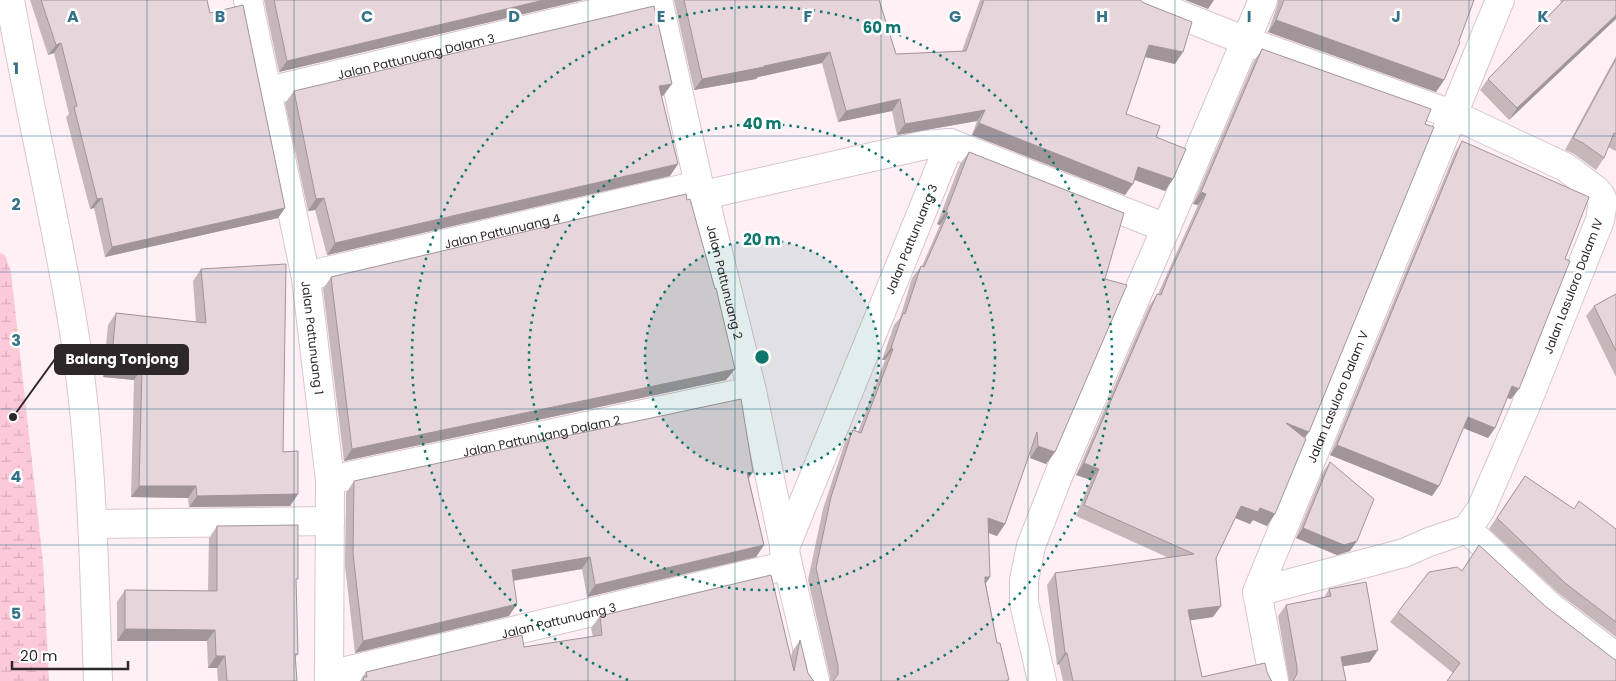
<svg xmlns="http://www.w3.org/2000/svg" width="1616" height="681" font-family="Poppins,sans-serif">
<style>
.wetland{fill:url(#wetland-marsh)}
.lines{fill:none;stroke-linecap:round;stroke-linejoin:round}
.street-casing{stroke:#d7c6cc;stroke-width:30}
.secondary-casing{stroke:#d7c6cc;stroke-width:30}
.street{stroke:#fff;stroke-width:28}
.secondary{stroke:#fff;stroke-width:28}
.wall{fill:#c6b7bb}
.shaded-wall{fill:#a19599}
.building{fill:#e6d5da;stroke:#a19599}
.grid{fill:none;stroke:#357289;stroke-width:1;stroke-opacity:0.55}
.ring{fill:none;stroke:#0f766e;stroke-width:2.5;stroke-dasharray:2.5 5}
.labels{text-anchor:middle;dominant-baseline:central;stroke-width:5;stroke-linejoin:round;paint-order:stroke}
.street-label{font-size:12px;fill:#2d2729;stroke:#fff}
.grid-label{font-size:16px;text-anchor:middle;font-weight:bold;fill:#357289;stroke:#fff;stroke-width:5;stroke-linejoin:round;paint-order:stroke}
.centre{fill:#0f766e;stroke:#fff;stroke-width:2.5}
.ring-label{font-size:15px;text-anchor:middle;font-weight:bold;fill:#0f766e;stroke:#fff;stroke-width:5;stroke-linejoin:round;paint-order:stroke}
.leader{fill:none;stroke:#2d2729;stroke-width:2}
.callout-dot{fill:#2d2729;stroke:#fff;stroke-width:2}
.callout{fill:#2d2729;stroke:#2d2729;stroke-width:2}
.callout-label{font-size:14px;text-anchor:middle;font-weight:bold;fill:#fff}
</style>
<defs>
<pattern id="wetland-marsh" width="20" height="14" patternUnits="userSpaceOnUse" patternTransform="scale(1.25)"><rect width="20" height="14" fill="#fcc9db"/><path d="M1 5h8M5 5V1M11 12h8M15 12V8" fill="none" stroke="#d8adbc"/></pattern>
</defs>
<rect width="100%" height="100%" fill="#fef0f5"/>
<path class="wetland" d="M0,253L5,255L11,272L43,562L49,681H0Z"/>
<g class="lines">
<g class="street-casing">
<g id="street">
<path id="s1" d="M248,0L306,278L330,480L329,681"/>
<path id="s2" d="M658,0L699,185L704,195L752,391L788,565L815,681"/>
<path d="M1142,0L1246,41L1454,115L1565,167L1596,190L1601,196L1603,202L1600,220L1524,410L1481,509L1467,529L1429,542L1404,553L1257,592"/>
<path id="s3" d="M268,91L651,0"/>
<path d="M704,195L925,145L950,143"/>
<path id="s4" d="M306,278L323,272L699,185"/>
<path id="s5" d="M330,480L752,391"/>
<path d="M93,524L330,521"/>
<path d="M1467,529L1548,605L1616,657"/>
<path id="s6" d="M784,550L950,143L1166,228"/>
<path id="s7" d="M329,675L788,565"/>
<path d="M1042,681L1024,603V580L1031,546L1059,474L1166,228L1263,0"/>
<path id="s8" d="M1274,681L1257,592L1500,0"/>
</g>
</g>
<g class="secondary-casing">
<path id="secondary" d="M10,0C29,107 54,212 72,319C92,438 94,560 98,681"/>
</g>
<use href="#street" class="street"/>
<use href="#secondary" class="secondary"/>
</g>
<g class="wall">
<path d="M30,0H207L210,13L285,208L278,218L105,257L94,208L90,209L66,117L69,114L54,53L48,55Z"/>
<path d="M264,0H583L279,72Z"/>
<path d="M674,0H879L896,54L962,51L980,0H1140L1175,64L1145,57L1126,114L1156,137L1173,179L1165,191L1134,180L1125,195L972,135L977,121L897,135L892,111L838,122L822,63L758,77L756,79L694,90Z"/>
<path d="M1278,0H1474L1444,80L1436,92L1268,32L1277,6Z"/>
<path d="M1560,0H1616L1509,120L1480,90L1488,79L1561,3Z"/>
<path d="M1262,49L1425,124L1305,438L1267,526L1253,520L1250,524L1235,518L1216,558L1213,617L1190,620L1202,677L1267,672L1271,680L1272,681H1063L1059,664L1057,665L1047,585L1055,573L1169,558L1076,516L1091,480L1076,475L1149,306L1158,294L1198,205L1193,204L1254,61Z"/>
<path d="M1616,56V151L1608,147L1604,158L1596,170L1574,154L1565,150Z"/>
<path d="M294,91L663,96H662L670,176L327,255L315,210L308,211L285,103Z"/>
<path d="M1462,141L1511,399L1507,398L1495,428L1488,438L1463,428L1432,496L1330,455L1455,152Z"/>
<path d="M969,152L1055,452L1046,464L1030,458V453L1005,524L997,536L989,533L986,584L997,643L1008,681H830V677L808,580L823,509L845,442L853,430L858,432L885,360H882L894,325L900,318L912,278L921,266H922L940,225L937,224L960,164Z"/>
<path d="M201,269L283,452L298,494L290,506L189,507L188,498L131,497L134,380L103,377L108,325L116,313L196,322L193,281Z"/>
<path d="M331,277L735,369L726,380L344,461L323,289Z"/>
<path d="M1616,294V377L1586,316L1594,306Z"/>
<path d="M1330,462L1350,551L1337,555L1296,538L1323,472Z"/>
<path d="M1525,476L1574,509L1616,529V637L1558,593L1489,529Z"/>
<path d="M749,479L764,545L756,557L587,597L582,569L514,581L509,616L355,653L345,566L346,493L354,481Z"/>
<path d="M217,526L296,582L298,654L295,658L297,681H218L217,668H208L207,641H117V602L125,590L208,591L209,538Z"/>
<path d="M1329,589L1370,662L1343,666L1346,681H1289L1278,616L1286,605L1324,598Z"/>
<path d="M1545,606L1453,673L1390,622L1398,612Z"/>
<path d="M600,616L791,658L792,652L800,640L808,673L812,679L814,681H360L366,672L593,637L591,628Z"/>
</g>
<g class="shaded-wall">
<path d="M544,0H583L279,72L287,61Z"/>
<path d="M1185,0H1214L1208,9Z"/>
<path d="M1616,15V19L1509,120L1517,108Z"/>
<path d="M1276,20L1444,80L1436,92L1268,32Z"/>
<path d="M61,43L54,53L48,55L56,45Z"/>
<path d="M1149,45L1183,52L1175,64L1141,56Z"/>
<path d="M830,52L822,63L758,77L756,79L694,90L702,79Z"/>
<path d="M672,84L663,96L651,98L659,86Z"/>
<path d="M900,99L892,111L838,122L846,111Z"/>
<path d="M985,110L977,121L897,135L905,124Z"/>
<path d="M979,123L1133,184L1125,195L972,135Z"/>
<path d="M678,164L670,176L327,255L335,243Z"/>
<path d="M1138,167L1173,179L1165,191L1130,178Z"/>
<path d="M1201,192L1206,194L1198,205L1193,204Z"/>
<path d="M102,198L94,208L90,209L97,199Z"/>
<path d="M324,198L315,210L308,211L316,199Z"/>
<path d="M285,208L278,218L105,257L112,247Z"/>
<path d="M946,212L948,213L940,225L937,224Z"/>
<path d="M891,348L893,349L885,360H882Z"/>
<path d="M111,365L142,368L134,380L103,377Z"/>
<path d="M735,369L726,380L344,461L352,449Z"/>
<path d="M1512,386L1519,389L1511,399L1505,397Z"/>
<path d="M1468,417L1495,428L1488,438L1461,427Z"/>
<path d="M1286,423L1309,432L1301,443Z"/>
<path d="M1337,445L1439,486L1432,496L1330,455Z"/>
<path d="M1038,446L1055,452L1046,464L1030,458Z"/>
<path d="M1084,463L1099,469L1091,480L1076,475Z"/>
<path d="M753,472L745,484L747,473Z"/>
<path d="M139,486H196L188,498L131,497Z"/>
<path d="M298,494L290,506L189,507L197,496Z"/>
<path d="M1241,506L1260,508L1275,514L1267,526L1253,520L1250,524L1233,517Z"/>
<path d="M988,518L1005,524L997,536L980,530Z"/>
<path d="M1303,528L1357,541L1350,551L1337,555L1296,538Z"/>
<path d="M764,545L756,557L587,597L595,585Z"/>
<path d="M590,557L582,569L504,582L512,570Z"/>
<path d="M985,577H990L982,589Z"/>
<path d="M517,604L509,616L355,653L363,641Z"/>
<path d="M1221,606L1213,617L1180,622L1188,610Z"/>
<path d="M125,629L215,630L207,641H117Z"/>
<path d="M1378,650L1370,662L1333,668L1341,657Z"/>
<path d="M1065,653H1067L1059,664L1057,665Z"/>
<path d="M216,656H225L217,668H208Z"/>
</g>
<g class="building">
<path d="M41,0H207L210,13L243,5L285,208L112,247L102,198L97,199L74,107L77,106L61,43L56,45Z"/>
<path d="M274,0H544L287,61Z"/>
<path d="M684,0H879L896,54L966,51L984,0H1140L1144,3L1192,22L1183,52L1149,45L1126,114L1160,126L1156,137L1186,149L1173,179L1138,167L1133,184L979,123L985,110L905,124L900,99L846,111L830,52L764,66V67L702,79Z"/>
<path d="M1284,0H1474L1459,41L1460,42L1444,80L1276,20Z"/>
<path d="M1564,0H1616V15L1517,108L1488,79Z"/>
<path d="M654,6L672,84L659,86L678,164L335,243L324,198L316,199L294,91Z"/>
<path d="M1262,49L1431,109L1425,124L1434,127L1309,432L1286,423L1306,439L1275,514L1260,508L1258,512L1241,506L1216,558L1221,606L1188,610L1202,677L1265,663L1267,672L1271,680L1272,681H1073L1067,653H1065L1055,573L1194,554L1084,505L1099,469L1084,463L1157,294L1161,295L1168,277L1206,194L1201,192Z"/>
<path d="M1616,59V134L1614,133L1604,158L1583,143L1573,138Z"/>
<path d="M1462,141L1589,197L1565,259L1570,261L1519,389L1512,386L1495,428L1468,417L1439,486L1337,445Z"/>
<path d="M969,152L1124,213L1105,279L1127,285L1055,452L1038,446L1037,432L1005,524L988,518L990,577H985V582L997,643H1000L1009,680H1007V681H833L838,674V666L816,568L831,497L851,435L853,430L861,433L893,349L891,348L903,313L905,314L921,266L924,267L948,213L946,212Z"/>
<path d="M686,194L687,200L690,199L715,289L716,288L735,369L352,449L331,277Z"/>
<path d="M286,264L283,452L298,451V494L197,496L196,486H139L142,368L111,365L116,313L206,323L201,269Z"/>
<path d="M1616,294V351L1594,306Z"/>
<path d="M741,399L753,472L747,473L764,545L595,585L590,557L512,570L517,604L363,641L353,554L354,481Z"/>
<path d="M1330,462L1374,499L1357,541L1344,545L1303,528Z"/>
<path d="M1525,476L1574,509L1579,501L1616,529V622L1565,583L1497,518Z"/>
<path d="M298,525V579H296L298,654H295L297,681H227L225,656H216L215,630L125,629V590L217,591V526Z"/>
<path d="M1479,545L1545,606L1614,659L1616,660V681H1447L1460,663L1398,612L1429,572L1457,567L1462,571Z"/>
<path d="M771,575L794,671L800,640L808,673L812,679L814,681H364L363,677H367L366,672L522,635L524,647L602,635L600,616Z"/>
<path d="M1366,582L1378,650L1341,657L1346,681H1293L1297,674V667L1286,605L1331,596L1329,589Z"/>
</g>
<path class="grid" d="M147,0V681M294,0V681M441,0V681M588,0V681M735,0V681M881,0V681M1028,0V681M1175,0V681M1322,0V681M1469,0V681M0,136H1616M0,272H1616M0,409H1616M0,545H1616"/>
<circle cx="762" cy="357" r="117" fill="#0f766e" fill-opacity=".12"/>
<g class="ring">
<circle cx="762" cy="357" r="117"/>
<circle cx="762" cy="357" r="233"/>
<path d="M628 680A350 350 0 1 1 896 680"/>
</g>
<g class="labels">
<g class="street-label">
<text stroke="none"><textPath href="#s3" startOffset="152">Jalan Pattunuang Dalam 3</textPath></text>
<text stroke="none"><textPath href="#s4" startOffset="202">Jalan Pattunuang 4</textPath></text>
<text stroke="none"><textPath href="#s6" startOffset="336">Jalan Pattunuang 3</textPath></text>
<text stroke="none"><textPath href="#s2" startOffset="290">Jalan Pattunuang 2</textPath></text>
<text transform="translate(1573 286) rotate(-69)">Jalan Lasuloro Dalam IV</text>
<text stroke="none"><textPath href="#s1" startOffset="344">Jalan Pattunuang 1</textPath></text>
<text stroke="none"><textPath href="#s8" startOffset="302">Jalan Lasuloro Dalam V</textPath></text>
<text stroke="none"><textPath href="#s5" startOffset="216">Jalan Pattunuang Dalam 2</textPath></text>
<text stroke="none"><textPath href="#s7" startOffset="236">Jalan Pattunuang 3</textPath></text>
</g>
</g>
<g class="grid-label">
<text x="73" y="22">A</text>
<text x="220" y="22">B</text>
<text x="367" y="22">C</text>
<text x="514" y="22">D</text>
<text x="661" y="22">E</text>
<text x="808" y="22">F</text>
<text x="955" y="22">G</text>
<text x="1102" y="22">H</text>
<text x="1249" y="22">I</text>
<text x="1396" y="22">J</text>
<text x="1543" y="22">K</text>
<text x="16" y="74">1</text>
<text x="16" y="210">2</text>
<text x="16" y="346">3</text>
<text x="16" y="482">4</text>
<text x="16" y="619">5</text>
</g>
<circle cx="762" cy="357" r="8" class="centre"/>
<g class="ring-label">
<text x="882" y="33">60 m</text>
<text x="762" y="129">40 m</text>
<text x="762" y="245">20 m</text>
</g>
<path class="leader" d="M13 417L55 359"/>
<circle class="callout-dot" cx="13" cy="417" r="5"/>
<rect class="callout" x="55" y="345" width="133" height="29" rx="5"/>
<g class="callout-label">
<text x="122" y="364">Balang Tonjong</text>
</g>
<path d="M12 661v8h116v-8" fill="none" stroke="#2d2729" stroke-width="2.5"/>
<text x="20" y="661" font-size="15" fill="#2d2729" stroke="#ffffff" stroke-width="4" paint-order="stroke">20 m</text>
</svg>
